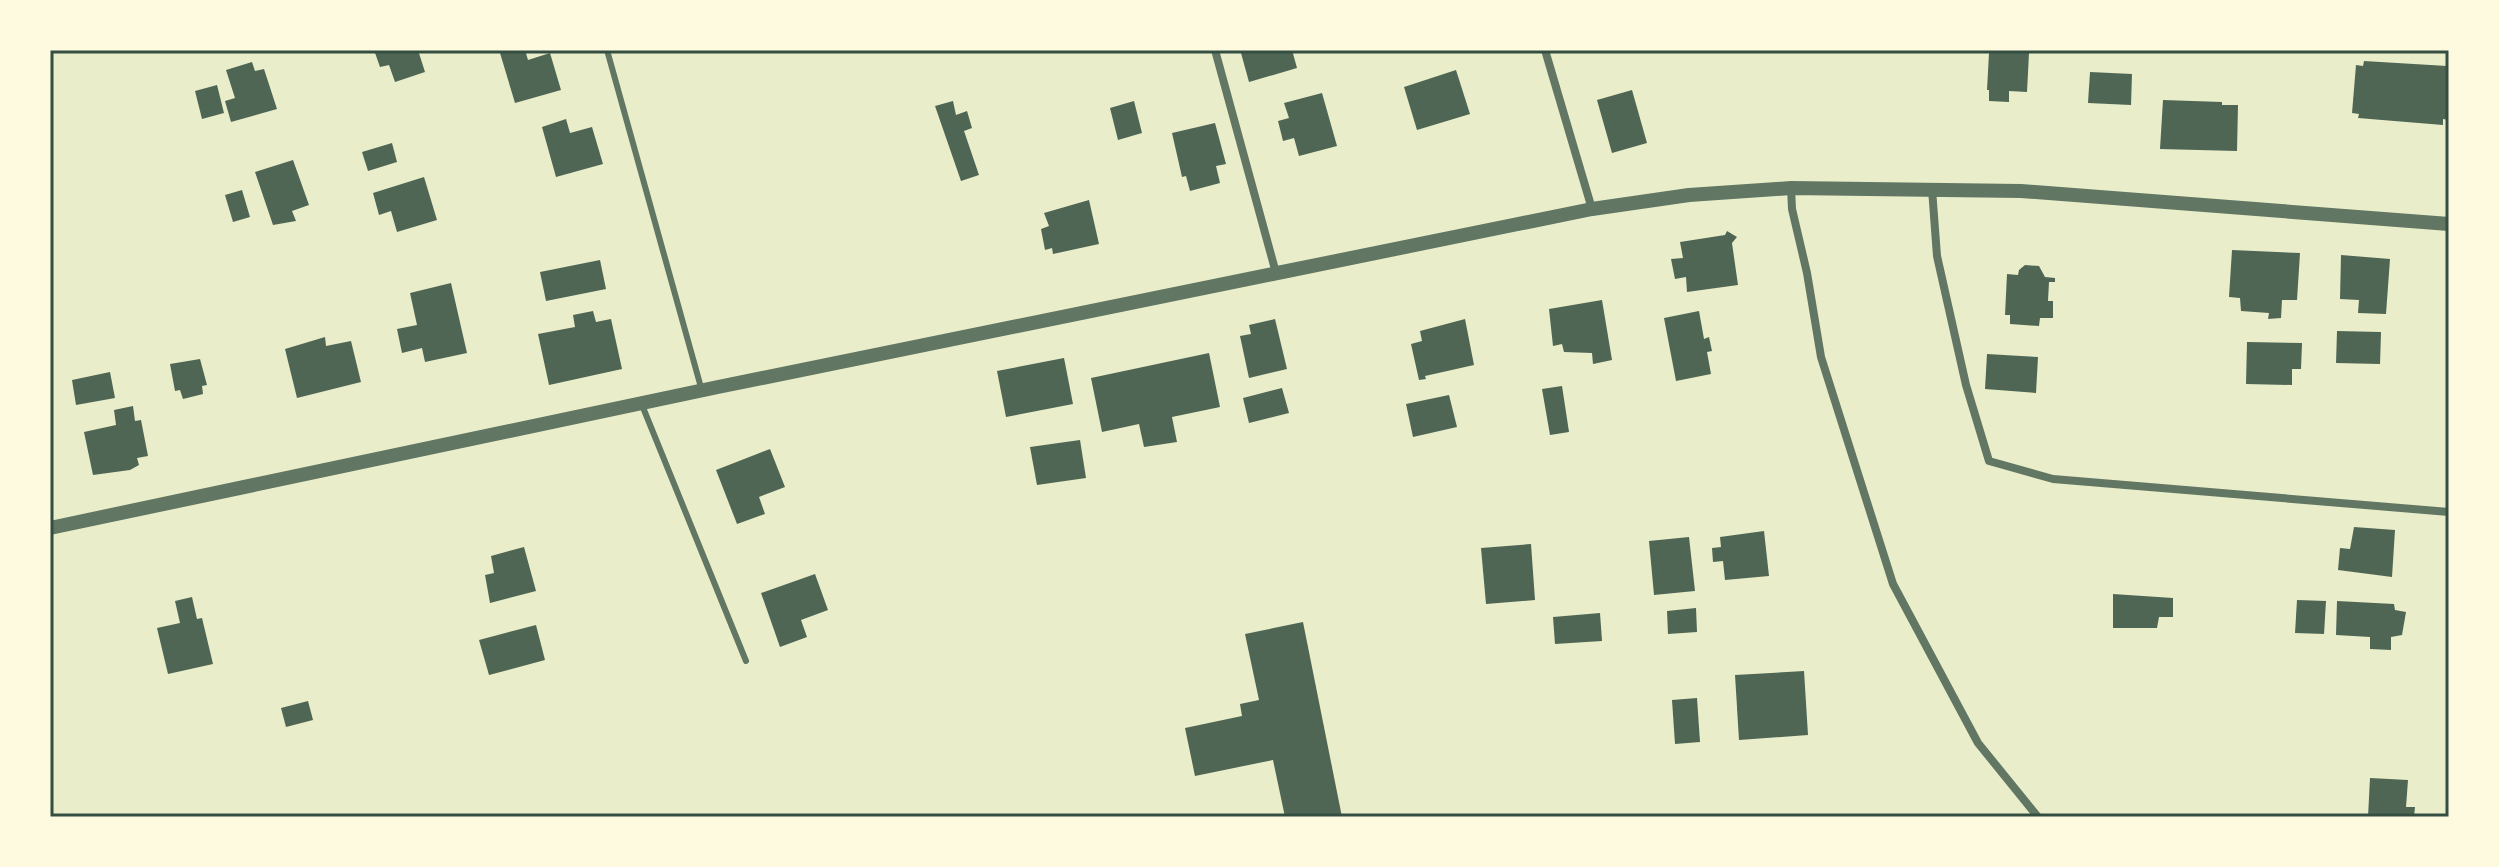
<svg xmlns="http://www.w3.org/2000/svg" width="2499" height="867" font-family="'Sofia Sans Condensed',sans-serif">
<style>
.building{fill:#4f6655}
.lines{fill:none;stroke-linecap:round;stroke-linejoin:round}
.service{stroke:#617663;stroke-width:6}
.minor{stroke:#617663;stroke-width:8}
.tertiary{stroke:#617663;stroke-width:14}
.neatline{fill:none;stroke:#344e41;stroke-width:3}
</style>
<rect width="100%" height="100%" fill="#e9edc9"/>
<g class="building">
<path d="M374,50H418L425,72L395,82L389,65L380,67Z"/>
<path d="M509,50H525L528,60L550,53L561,90L515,103L500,53Z"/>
<path d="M1250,50H1292L1297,68L1249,82L1241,53Z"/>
<path d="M1989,53H2029L2027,92L2009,91V102L1989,101V90H1987Z"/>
<path d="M2364,61L2447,66L2449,120L2443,119V125L2358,118L2359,114L2352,113L2356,65L2363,66Z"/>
<path d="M252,62L255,71L264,69L277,109L231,122L225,101L235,98L226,70Z"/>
<path d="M1456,70L1470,114L1417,130L1404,87Z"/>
<path d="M2090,72L2132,74L2131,105L2088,103Z"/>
<path d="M217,85L224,113L202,119L195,91Z"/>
<path d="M1632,90L1647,143L1612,153L1597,100Z"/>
<path d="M1322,93L1337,146L1299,156L1294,138L1283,141L1278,121L1289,118L1284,103Z"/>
<path d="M2163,100L2222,102V105H2238L2237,151L2160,149Z"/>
<path d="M953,101L956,115L967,111L972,128L964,131L979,175L961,181L935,106Z"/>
<path d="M1134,101L1142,133L1118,140L1110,108Z"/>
<path d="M566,119L570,133L592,127L603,164L556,177L542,127Z"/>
<path d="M1215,123L1226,164L1216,166L1220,183L1190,191L1186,176L1182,177L1172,133Z"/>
<path d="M392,143L397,162L368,171L362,152Z"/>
<path d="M293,160L309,205L292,211L296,221L273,225L255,172Z"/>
<path d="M424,177L437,220L397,232L391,211L379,215L373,193Z"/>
<path d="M242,190L250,217L233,222L225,195Z"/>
<path d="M1089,200L1099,244L1053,254L1052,248L1045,250L1041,229L1049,226L1044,213Z"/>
<path d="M1727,231L1737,237L1732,243L1738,285L1687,292L1686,277L1675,279L1671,259L1683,258L1680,242L1725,235Z"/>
<path d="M2232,250L2300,253L2297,300H2282L2281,318L2268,319L2269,313L2241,311L2240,298L2229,297Z"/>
<path d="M2341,255L2390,259L2386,314L2358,313L2359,300L2340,299Z"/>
<path d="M600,260L606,289L546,301L540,272Z"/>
<path d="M2025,265L2039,266L2045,277L2055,278V282H2049L2048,301H2053V318H2040L2039,326L2010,324V315H2005L2007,274L2018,275L2019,270Z"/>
<path d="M451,283L467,353L425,362L422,348L402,353L397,329L417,325L410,293Z"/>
<path d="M1602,300L1612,360L1593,364L1592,353L1564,352L1562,344L1553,346L1549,309Z"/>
<path d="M593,311L596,322L611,319L622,369L549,385L538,334L575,327L573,315Z"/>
<path d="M1699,311L1704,339L1709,337L1712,351L1707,352L1711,374L1676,381L1664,318Z"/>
<path d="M1275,319L1287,369L1249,378L1240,336L1251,334L1249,325Z"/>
<path d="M1465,319L1474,365L1425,376L1426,379L1419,380L1411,344L1422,341L1420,331Z"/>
<path d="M2337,331L2381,332L2380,364L2336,363Z"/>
<path d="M325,337L326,346L351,341L361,382L297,398L285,349Z"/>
<path d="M2247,342L2302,343L2301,369H2292V385L2246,384Z"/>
<path d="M1209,353L1220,407L1172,417L1177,442L1144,447L1139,424L1102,432L1091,378Z"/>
<path d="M1987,354L2038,357L2036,393L1985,389Z"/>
<path d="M1064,358L1073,404L1006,417L997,371Z"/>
<path d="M200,359L207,385L202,386L203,394L183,399L180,390L175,391L170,364Z"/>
<path d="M110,372L115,398L76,405L72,380Z"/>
<path d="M1562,386L1569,432L1550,435L1542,389Z"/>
<path d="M1282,388L1289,413L1249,423L1243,398Z"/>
<path d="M1449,395L1457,427L1413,437L1406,404Z"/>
<path d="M133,406L135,421L141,420L148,456L137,458L139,465L130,470L93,475L84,432L116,425L114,410Z"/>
<path d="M1080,440L1086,478L1037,485L1030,447Z"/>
<path d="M770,449L785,487L759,497L765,514L737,524L716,470Z"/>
<path d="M2354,527L2395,530L2392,577L2338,570L2340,548L2350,549Z"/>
<path d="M1764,531L1769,576L1725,580L1723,561L1713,562L1712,548L1721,547L1720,537Z"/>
<path d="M1689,537L1695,591L1654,595L1649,541Z"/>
<path d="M1531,544L1535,600L1486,604L1481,548Z"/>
<path d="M524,547L536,591L490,603L485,575L494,573L491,556Z"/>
<path d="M815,574L828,610L801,620L807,637L780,647L761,593Z"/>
<path d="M2113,594L2173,598V617H2159L2157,628H2113Z"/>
<path d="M192,597L197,619L202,618L213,664L168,674L157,628L180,623L175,601Z"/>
<path d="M2297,600L2326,601L2324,634L2295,633Z"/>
<path d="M2337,601L2394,604L2395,610L2406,612L2402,635L2391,637V650L2370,649V637L2336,635Z"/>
<path d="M1696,608L1697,632L1668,634L1667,611Z"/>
<path d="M1600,613L1602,641L1555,644L1553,617Z"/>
<path d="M1303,622L1342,817H1285L1273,760L1195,776L1185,728L1242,716L1240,704L1259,700L1245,634Z"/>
<path d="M536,625L545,660L489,675L479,640Z"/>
<path d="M1804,671L1808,735L1739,740L1735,675Z"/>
<path d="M1697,698L1700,742L1675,744L1672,700Z"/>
<path d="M308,701L313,720L286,727L281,708Z"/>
<path d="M2370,778L2408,780L2406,807H2415L2414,817H2368Z"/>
</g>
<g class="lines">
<g class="service">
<path d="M607,50L702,391"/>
<path d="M642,405L746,661"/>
</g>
<g class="minor">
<path d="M1215,50L1276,273"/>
<path d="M1545,50L1592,209"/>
<path d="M1791,188L1792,209L1807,273L1821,357L1893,584L1978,743L2038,817"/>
<path d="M1932,189L1937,256L1966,385L1989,461L2053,479L2449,512"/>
</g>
<path class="tertiary" d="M50,528L718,387L1513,225L1592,209L1689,195L1791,188L2021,191L2449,224"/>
</g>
<rect width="2499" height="867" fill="none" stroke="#fefae0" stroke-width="104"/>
<rect x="52" y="52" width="2395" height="763" class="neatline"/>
</svg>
